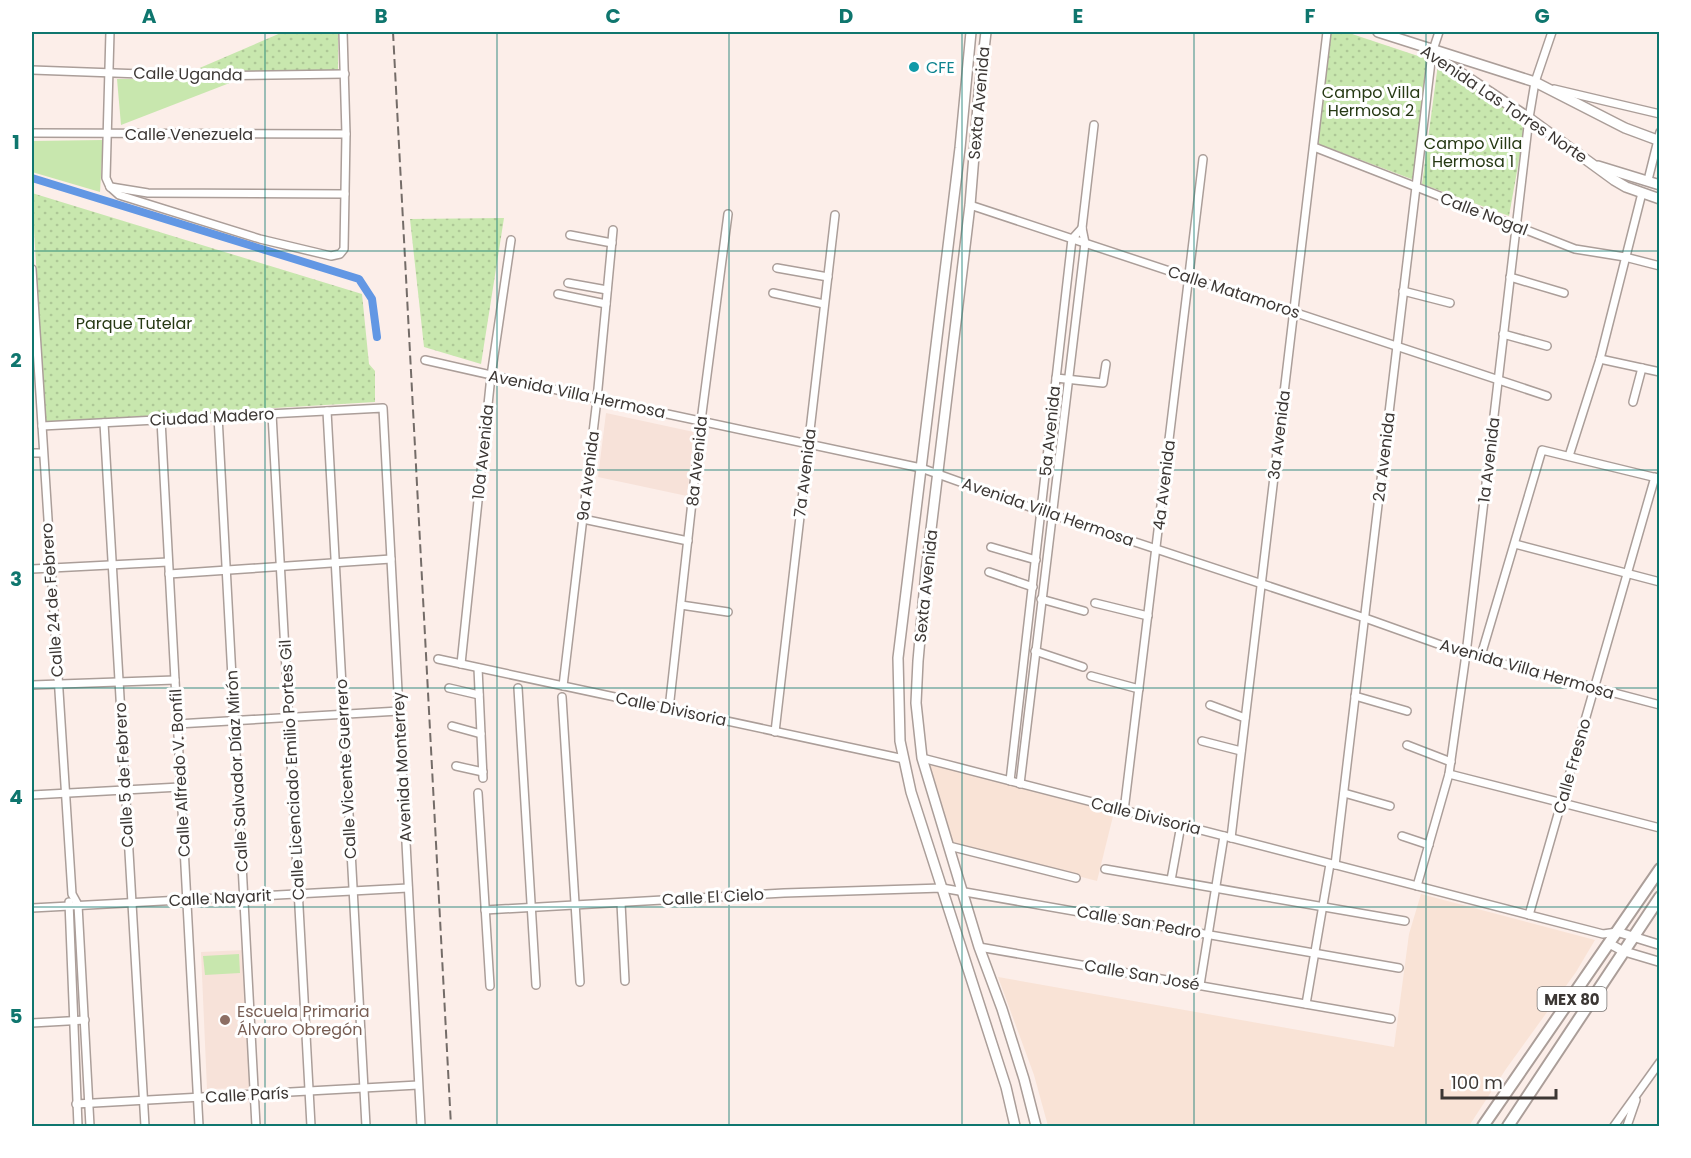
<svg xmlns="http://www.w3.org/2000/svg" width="1691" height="1158" font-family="Poppins,sans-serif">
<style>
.commercial{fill:#f9e3d6}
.built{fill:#f7e2d9}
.green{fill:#c8e7ae}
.park{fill:url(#park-dots)}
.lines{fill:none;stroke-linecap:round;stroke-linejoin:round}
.canal{stroke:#6297e4;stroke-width:8}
.minor-casing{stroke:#ab9e99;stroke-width:10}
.tertiary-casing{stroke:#ab9e99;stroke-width:11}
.secondary-casing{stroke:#ab9e99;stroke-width:12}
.primary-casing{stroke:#ab9e99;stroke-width:14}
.minor{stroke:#fff;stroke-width:7}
.tertiary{stroke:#fff;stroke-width:8}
.secondary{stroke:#fff;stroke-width:9}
.primary{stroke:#fff;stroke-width:10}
.rail{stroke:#746c68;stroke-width:2;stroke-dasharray:9 4.5;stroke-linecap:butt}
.grid{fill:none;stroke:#0f766e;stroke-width:1.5;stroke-opacity:0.55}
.culture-dot{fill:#0f9aa8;stroke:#fff;stroke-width:2}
.education-dot{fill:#8d6e63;stroke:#fff;stroke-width:2}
.labels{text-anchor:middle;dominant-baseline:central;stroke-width:6;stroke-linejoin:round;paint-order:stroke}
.shield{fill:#fff;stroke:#767371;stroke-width:1.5}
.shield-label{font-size:15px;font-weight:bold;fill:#3c3734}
.culture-label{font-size:16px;fill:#0d838f;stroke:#fff;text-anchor:start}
.street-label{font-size:16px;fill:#3c3734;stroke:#fff}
.park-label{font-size:16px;fill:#263914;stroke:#fff}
.education-label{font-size:16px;fill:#785e54;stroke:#fff;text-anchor:start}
.neatline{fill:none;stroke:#0f766e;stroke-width:2}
.grid-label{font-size:20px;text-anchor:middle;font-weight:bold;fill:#0f766e}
</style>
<defs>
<pattern id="park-dots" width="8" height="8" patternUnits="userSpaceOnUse" patternTransform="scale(1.5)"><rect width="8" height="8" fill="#c8e7ae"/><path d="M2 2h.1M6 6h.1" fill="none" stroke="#adc796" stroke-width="1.8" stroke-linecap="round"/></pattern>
</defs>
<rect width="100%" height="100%" fill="#fceee9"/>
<g class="commercial">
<path d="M922,758L1115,808L1097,881L948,843Z"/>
<path d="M1421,894L1595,940L1576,972L1506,1069L1469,1126H1048L1034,1075L998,977L1394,1047L1409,934Z"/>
</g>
<g class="built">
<path d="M606,413L694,432L687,496L598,477Z"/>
<path d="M244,950L250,1088L207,1089L201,952Z"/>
</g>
<g class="green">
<path d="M117,79H240L121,125Z"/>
<path d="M103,140L100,192L32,172V141Z"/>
<path d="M239,954L240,973L205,975L203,956Z"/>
</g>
<g class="park">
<path d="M283,32H338V71L188,73Z"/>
<path d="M1328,32H1346L1427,59L1414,180L1316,143Z"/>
<path d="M1438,64L1526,121L1509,216L1422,184Z"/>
<path d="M32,193L362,294L369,364L375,371V402L45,422Z"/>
<path d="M504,218L481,364L424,347L410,219Z"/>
</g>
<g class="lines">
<path class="canal" d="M32,178L359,279L372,299L377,337"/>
<g class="minor-casing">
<g id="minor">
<path d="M32,70L196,76L345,74"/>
<path d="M1554,89L1660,114"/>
<path d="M32,133L346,134"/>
<path d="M1314,147L1575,249L1625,257L1660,266"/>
<path d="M1648,180L1660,132"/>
<path d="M110,187L119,195L260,239L331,256L340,254L344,249L346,134L343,32"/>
<path d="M110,187L106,178L110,32"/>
<path d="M111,187L148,193L345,194"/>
<path d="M970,205L1547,396"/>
<path d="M570,235L612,243"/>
<path d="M777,268L828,277"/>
<path d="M32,269L72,894L78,905L90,1126"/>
<path d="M1510,277L1564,293"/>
<path d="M568,283L607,290"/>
<path d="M1403,291L1450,303"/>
<path d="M773,293L824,304"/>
<path d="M558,294L606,304"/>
<path d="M1503,334L1547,346"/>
<path d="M1600,359L1660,372"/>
<path d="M425,360L597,399L921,468L1041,511L1365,618L1466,654L1660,705"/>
<path d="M1056,378L1103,383L1106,364"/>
<path d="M1633,402L1642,368"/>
<path d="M327,411L366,1126"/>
<path d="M272,414L311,1126"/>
<path d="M218,416L256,1126"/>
<path d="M161,420L199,1126"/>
<path d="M104,423L145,1126"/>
<path d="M42,426L383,408L421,1126"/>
<path d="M32,453H43"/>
<path d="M1569,456L1600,359L1642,193"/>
<path d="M583,519L688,541"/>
<path d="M1515,544L1660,582"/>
<path d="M991,547L1036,560"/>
<path d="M32,569L168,562"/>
<path d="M989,572L1033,587"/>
<path d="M169,574L391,559"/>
<path d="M1041,599L1084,611"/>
<path d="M1095,603L1148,616"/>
<path d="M681,605L728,612"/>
<path d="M1035,651L1083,667"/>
<path d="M438,659L904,759"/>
<path d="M1480,659L1542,450L1657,478"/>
<path d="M461,664L491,376L511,240"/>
<path d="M478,668L483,778"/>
<path d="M1091,676L1139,689"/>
<path d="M32,685L175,680"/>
<path d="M563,686L597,399L613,230"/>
<path d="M449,688L479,695"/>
<path d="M518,688L536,985"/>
<path d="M1355,696L1407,711"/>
<path d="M562,697L580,982"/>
<path d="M1210,705L1245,718"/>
<path d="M669,709L701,421L728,214"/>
<path d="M177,724L399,711"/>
<path d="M452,726L481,734"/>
<path d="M775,732L835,215"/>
<path d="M1202,741L1241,751"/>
<path d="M1407,745L1451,762"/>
<path d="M922,758L1603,934L1617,932"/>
<path d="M456,766L483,772"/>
<path d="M1449,774L1660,828"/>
<path d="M1010,781L1072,239L1082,228"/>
<path d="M1020,784L1085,243L1082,228L1094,125"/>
<path d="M478,793L490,986"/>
<path d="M1344,793L1390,806"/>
<path d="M32,795L180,787"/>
<path d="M1124,811L1203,159"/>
<path d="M1402,836L1429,845"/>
<path d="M1231,838L1327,32"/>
<path d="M949,846L1076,878"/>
<path d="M1335,865L1432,53L1439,32"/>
<path d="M1105,869L1405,921"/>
<path d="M1171,880L1181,825"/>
<path d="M1417,886L1449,774L1466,654L1529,118L1535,82L1552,32"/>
<path d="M69,902L78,1126"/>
<path d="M621,903L625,981"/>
<path d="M32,908L408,888"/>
<path d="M485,910L784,893L942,888L1399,968"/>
<path d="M1529,915L1655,477"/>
<path d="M979,947L1391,1019"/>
<path d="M1200,985L1224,836"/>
<path d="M1306,1004L1330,864"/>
<path d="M32,1023L85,1020"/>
<path d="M76,1104L418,1085"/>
<path d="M1614,1126L1660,1062"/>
<path d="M1627,1126L1636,1100"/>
</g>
</g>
<g class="tertiary-casing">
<g id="tertiary">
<path d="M1618,932L1660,945"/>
<path d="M1610,944L1623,951L1660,962"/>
</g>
</g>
<g class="secondary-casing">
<g id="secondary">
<path d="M971,32L960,148L898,658L900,741L911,792L1006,1087L1015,1126"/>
<path d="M986,32L979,93L970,205L926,571L918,661L916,703L922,758L979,947L1002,1009L1024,1079L1036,1126"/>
<path d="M1378,32L1535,82L1625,128L1660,141"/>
<path d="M1426,50L1529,118L1614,180L1626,187L1660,199"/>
<path d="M1598,166L1660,185"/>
</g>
</g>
<g class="primary-casing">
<g id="primary">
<path d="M1483,1126L1660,869"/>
<path d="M1508,1126L1660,897"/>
</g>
</g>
<use href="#minor" class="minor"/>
<use href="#tertiary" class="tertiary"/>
<use href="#secondary" class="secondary"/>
<use href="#primary" class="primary"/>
<path class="rail" d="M393,32L451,1126"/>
</g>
<path class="grid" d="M265,32V1126M497,32V1126M729,32V1126M962,32V1126M1194,32V1126M1426,32V1126M32,251H1660M32,470H1660M32,688H1660M32,907H1660"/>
<circle class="culture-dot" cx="914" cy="67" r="6"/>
<circle class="education-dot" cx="225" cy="1020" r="6"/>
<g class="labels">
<rect class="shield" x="1537.5" y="987" width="69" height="24" rx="4.5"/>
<g class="shield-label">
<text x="1572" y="999">MEX 80</text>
</g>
<g class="culture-label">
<text x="926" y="67">CFE</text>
</g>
<g class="street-label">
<text transform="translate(188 74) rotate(1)">Calle Uganda</text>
<text transform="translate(979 103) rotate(-85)">Sexta Avenida</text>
<text transform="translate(1504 104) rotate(34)">Avenida Las Torres Norte</text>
<text x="189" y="134">Calle Venezuela</text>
<text transform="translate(1484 214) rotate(21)">Calle Nogal</text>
<text transform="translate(1234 292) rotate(18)">Calle Matamoros</text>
<text transform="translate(577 394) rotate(12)">Avenida Villa Hermosa</text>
<text transform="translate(212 417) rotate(-3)">Ciudad Madero</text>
<text transform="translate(1050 431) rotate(-84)">5a Avenida</text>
<text transform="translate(1279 435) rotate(-83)">3a Avenida</text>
<text transform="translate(483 452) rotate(-84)">10a Avenida</text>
<text transform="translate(1384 457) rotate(-83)">2a Avenida</text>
<text transform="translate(1489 460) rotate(-83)">1a Avenida</text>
<text transform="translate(697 461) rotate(-84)">8a Avenida</text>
<text transform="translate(805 473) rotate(-83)">7a Avenida</text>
<text transform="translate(588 476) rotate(-83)">9a Avenida</text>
<text transform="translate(1164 485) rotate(-83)">4a Avenida</text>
<text transform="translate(1048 512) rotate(19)">Avenida Villa Hermosa</text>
<text transform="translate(926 586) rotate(-84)">Sexta Avenida</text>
<text transform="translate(52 600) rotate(-94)">Calle 24 de Febrero</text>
<text transform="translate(1527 669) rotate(16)">Avenida Villa Hermosa</text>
<text transform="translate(671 709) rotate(12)">Calle Divisoria</text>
<text transform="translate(1572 766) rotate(-74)">Calle Fresno</text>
<text transform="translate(402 767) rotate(-93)">Avenida Monterrey</text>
<text transform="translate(346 769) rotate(-93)">Calle Vicente Guerrero</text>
<text transform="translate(292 770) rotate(-93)">Calle Licenciado Emilio Portes Gil</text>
<text transform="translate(237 771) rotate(-93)">Calle Salvador Díaz Mirón</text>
<text transform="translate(180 773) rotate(-93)">Calle Alfredo V. Bonfil</text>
<text transform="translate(124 775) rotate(-93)">Calle 5 de Febrero</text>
<text transform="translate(1146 816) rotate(14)">Calle Divisoria</text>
<text transform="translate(713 897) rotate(-3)">Calle El Cielo</text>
<text transform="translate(220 898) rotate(-3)">Calle Nayarit</text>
<text transform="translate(1139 922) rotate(10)">Calle San Pedro</text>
<text transform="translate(1142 975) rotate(10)">Calle San José</text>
<text transform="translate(247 1095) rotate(-3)">Calle París</text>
</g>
<g class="park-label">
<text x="1371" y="92">Campo Villa<tspan x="1371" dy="18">Hermosa 2</tspan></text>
<text x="1473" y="143">Campo Villa<tspan x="1473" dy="18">Hermosa 1</tspan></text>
<text x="134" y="323">Parque Tutelar</text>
</g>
<g class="education-label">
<text x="237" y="1011">Escuela Primaria<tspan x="237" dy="18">Álvaro Obregón</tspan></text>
</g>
</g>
<rect width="1691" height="1158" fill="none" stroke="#ffffff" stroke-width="66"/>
<path d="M1442 1089v9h114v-9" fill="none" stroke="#3c3734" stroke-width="3"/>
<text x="1451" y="1089" font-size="18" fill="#3c3734" stroke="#ffffff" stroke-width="4.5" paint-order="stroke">100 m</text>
<rect x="33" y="33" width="1625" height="1092" class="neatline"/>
<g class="grid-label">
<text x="149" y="23">A</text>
<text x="381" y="23">B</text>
<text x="613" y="23">C</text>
<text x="846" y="23">D</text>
<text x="1078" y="23">E</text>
<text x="1310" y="23">F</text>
<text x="1542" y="23">G</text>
<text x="16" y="149">1</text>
<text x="16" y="367">2</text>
<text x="16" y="586">3</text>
<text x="16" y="804">4</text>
<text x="16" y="1023">5</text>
</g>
</svg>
